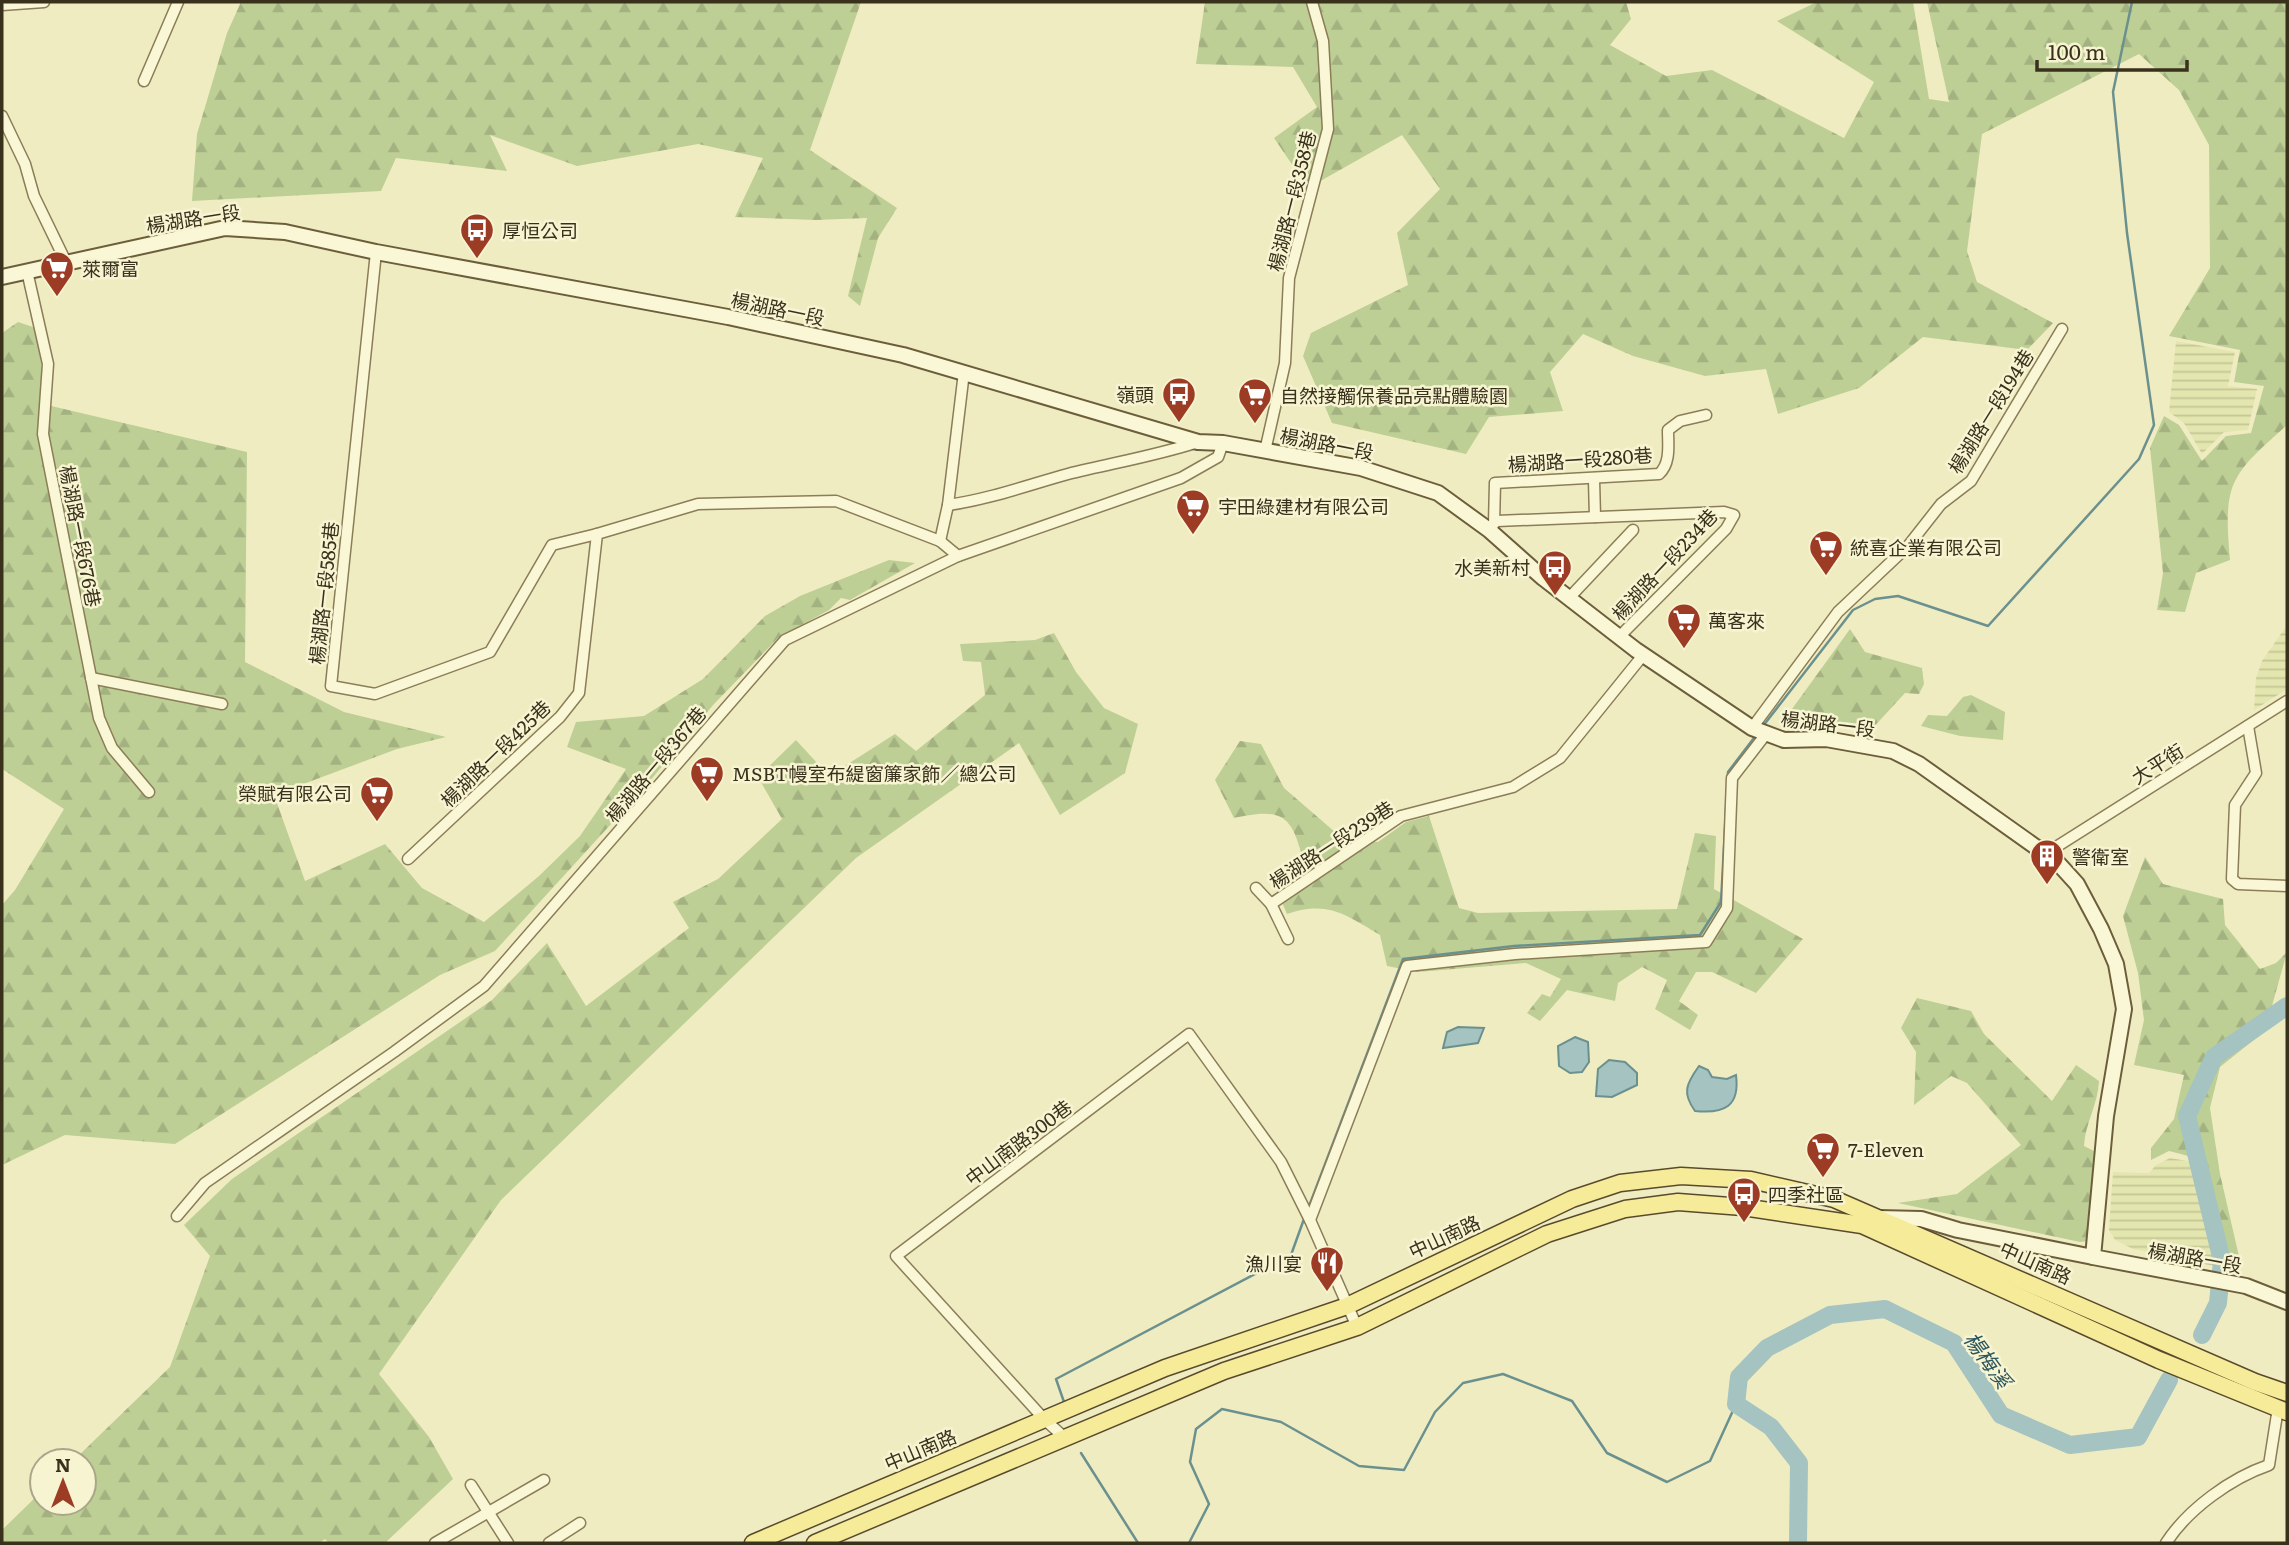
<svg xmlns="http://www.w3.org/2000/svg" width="2289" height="1545" font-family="Literata,'Noto Sans TC',serif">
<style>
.farmland{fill:url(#farmland-rules)}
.forest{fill:url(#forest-firs)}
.water{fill:#a5c3c0;stroke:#6b918f;stroke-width:2}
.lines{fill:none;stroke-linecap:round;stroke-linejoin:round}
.stream{stroke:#6b918f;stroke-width:2.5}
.river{stroke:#a5c3c0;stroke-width:18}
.street-casing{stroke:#8b7d58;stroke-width:13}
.secondary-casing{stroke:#6d5e3b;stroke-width:18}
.primary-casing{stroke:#594a2d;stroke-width:19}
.street{stroke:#faf7d6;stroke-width:10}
.secondary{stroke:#faf7d6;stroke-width:14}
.primary{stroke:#f5eb98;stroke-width:16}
.labels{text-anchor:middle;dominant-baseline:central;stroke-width:5;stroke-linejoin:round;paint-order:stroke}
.street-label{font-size:19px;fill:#3a311d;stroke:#f7f4d2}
.poi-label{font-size:19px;fill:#3a311d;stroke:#f7f4d2;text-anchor:start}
.water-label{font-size:21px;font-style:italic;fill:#2c545b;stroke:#f7f4d2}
</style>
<defs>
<pattern id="farmland-rules" width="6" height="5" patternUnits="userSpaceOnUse" patternTransform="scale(1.75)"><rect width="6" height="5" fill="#e4e6af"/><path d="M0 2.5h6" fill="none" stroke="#c4c696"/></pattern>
<pattern id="forest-firs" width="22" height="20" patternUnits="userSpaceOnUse" patternTransform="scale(1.75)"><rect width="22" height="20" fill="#bdcf95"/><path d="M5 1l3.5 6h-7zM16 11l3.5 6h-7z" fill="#a3b280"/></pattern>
</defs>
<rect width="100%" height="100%" fill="#f0ecc2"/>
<g class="farmland">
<path d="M2176,341L2235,352L2228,386L2257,389L2248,430L2224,432L2202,454L2184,423L2169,412Z"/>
<path d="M2287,625V689L2254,710L2256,678L2262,661Z"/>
<path d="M2170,1158L2193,1162L2214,1266L2133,1249L2115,1240L2109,1230L2113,1172L2149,1173L2156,1165Z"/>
</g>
<g class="forest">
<path d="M241,2H861L810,150L897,208L878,238L860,306L848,296L867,218L816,220L735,217L763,158L698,144L577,166L490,135L507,171L396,158L381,191L192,201L197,134L227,33Z"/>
<path d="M1205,2H1626L1631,19L1610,45L1666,76L1712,70L1844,138L1874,82L1777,21L1817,2H1913L1929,99L1949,102L1927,2H2287V425C2230,476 2223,482 2230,560L2196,573L2185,612L2157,610L2163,573L2150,448L2164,416L2179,425L2202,461L2226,436L2251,433L2264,386L2234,382L2240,350L2169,336L2210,268L2209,145L2179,90L2139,54L1982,134L1967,251L1977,282L2053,323L2027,350L1923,337L1859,388L1778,414L1766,369L1705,376L1633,356L1583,334L1550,372L1563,411L1489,417L1466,454L1332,423L1303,356L1311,333L1408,285L1397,233L1440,189L1402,135L1308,188L1274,138L1317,107L1293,67L1196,64Z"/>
<path d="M18,322L36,328L47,405L247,452L245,662L344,712L446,737L397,749L274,795L305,881L385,844L422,888L484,922L539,876L580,836L626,769L567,747L576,722L644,716L703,679L765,616L800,596L889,560L915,563L850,600L841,598L829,610L778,638L714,704L644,788L495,951L440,975L175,1144L65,1135L2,1165V905L15,890L64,809L2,769V333Z"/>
<path d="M1850,629L1865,652L1922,668L1924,684L1919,694L1905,693L1870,731L1784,720Z"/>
<path d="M1054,633L1076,672L1104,708L1138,724L1125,773L1060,815L1019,743L856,858L501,1200L379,1374L429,1437L453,1479L385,1543H329L325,1539L319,1543H2V1530L42,1491V1503H84V1461H73L170,1367L210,1256L184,1225L232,1179L492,1000L547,943L586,1006L689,928L673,902L718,879L782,819L758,777L796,740L829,776L895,734L916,751L985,695L981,662L963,661L960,644L1035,640Z"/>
<path d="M1971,695L2005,712L2003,740L1960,736L1921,726L1928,715L1947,716L1963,697Z"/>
<path d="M1240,741L1261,744L1284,788L1335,832L1345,838L1378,842L1406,822L1429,816L1459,908L1478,913L1677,909L1695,833L1716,836L1714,889L1803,939L1756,993L1712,972H1696L1679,1001L1698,1015L1690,1030L1655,1009L1667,980L1642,967L1618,983L1615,1001L1567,990L1540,1021L1527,1013L1542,994L1550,997L1561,979L1526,963L1418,972L1387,966L1380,935C1346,915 1328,900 1287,914L1274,884L1304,865C1293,815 1283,807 1234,818L1215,780Z"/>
<path d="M2145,857L2163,884L2223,899L2225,925L2260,969L2276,963L2287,952L2265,1031L2220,1067L2210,1108L2220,1174L2241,1265L2229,1264L2204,1160L2169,1151L2151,1160V1148L2174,1119L2184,1075L2134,1065L2144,1020L2138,973L2123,916Z"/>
<path d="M1917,998L1971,1011L1984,1034L2052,1101L2076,1065L2099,1081C2098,1105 2085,1123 2084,1146L2094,1151L2088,1241L2080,1242L1898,1203L1957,1194L2021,1145L1967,1083L1951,1076L1914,1105L1916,1052L1901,1028Z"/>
</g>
<g class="water">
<path d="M1458,1027L1484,1028L1478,1043L1443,1048L1447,1032Z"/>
<path d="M1575,1037L1588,1042L1589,1062L1582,1072L1570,1073L1559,1066L1558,1046Z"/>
<path d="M1609,1060L1625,1062L1637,1073V1085L1612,1097L1596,1096L1598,1069Z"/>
<path d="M1699,1066L1708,1070L1712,1077L1727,1079L1736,1075C1740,1106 1725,1114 1695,1111C1682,1093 1686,1084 1699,1066Z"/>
</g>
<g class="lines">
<g class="stream">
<path d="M1763,726L1853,610L1875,599L1898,596L1988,626L2139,459L2154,425L2127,233L2113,92L2132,2"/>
<path d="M1308,1209L1403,959L1514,946L1700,935L1721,902L1728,772L1757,734"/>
<path d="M1064,1402L1056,1379L1291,1255L1304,1219"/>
<path d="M1081,1453L1138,1543"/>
<path d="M1189,1543L1209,1504L1190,1462L1196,1429L1222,1409L1281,1422L1359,1466L1404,1470L1435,1412L1463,1383L1503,1374L1572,1401L1607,1453L1667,1482L1710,1461L1736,1404"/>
</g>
<g class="river">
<path d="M2202,1335L2218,1303L2222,1261L2187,1116L2214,1057L2287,1006"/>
<path d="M1798,1543L1799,1463L1771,1427L1736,1404L1739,1377L1767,1348L1830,1315L1885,1309L1954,1343L2001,1415L2070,1445L2138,1437L2169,1380"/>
</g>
<g class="street-casing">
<g id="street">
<path d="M2,5L44,2"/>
<path d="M144,81L178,2"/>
<path d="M2,116L25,164L34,196L66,262"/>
<path d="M376,252L331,686L375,694L490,652L552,545L597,534"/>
<path d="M27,271L48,364L43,434L99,718L112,748L149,792"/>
<path d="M1265,451L1285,363L1289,278L1328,129L1323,41L1312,2"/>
<path d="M1594,480L1595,517"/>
<path d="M948,505C990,499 1028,485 1068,474C1112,463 1155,456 1198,442"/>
<path d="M1497,521L1724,512L1734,515L1726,529L1619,637"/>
<path d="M1494,524L1495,483L1659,474C1671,463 1668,445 1668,430L1680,421L1706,415"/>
<path d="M940,541L948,505L964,372"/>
<path d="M1569,598L1633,530"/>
<path d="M91,678L222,704"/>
<path d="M2248,726L2256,773L2235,805L2232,879L2238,884L2287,886"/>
<path d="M1752,728L1838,612L1908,546L1941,504L1971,481L2062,329"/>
<path d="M2045,854L2287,701"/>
<path d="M408,859L560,717L579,693L597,534L698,504L836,501L940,541L958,556"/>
<path d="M1256,888L1271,904L1288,939"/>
<path d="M1271,904L1401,816L1513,787L1560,758L1644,654"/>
<path d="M177,1216L205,1183L394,1052L484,986L785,640L958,556L1181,478L1218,457L1223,443"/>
<path d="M1357,1327L1310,1220L1407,966L1515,954L1706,942L1727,908L1732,778L1766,734"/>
<path d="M1065,1438L1044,1419L896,1256L1189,1034L1281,1162L1310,1220"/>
<path d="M471,1485L508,1543"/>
<path d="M435,1543L544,1480"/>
<path d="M549,1543L580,1523"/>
<path d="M2166,1543C2188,1509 2231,1478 2269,1465L2278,1408"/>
</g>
</g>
<g class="secondary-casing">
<g id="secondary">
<path d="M2,277L225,228L285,232L376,252L728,317L903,355L1198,442L1223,443L1361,468L1438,493L1489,530L1543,578L1636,650L1752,728L1784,740L1826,739L1893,751L1919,764L2057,862L2077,884L2101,929L2116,964L2124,1009L2106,1116L2093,1257L2246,1286L2287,1302"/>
<path d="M1879,1218L1921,1219L1958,1230L2093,1257"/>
</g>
</g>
<g class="primary-casing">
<g id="primary">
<path d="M753,1543L1165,1368L1347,1306L1572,1199L1620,1183L1681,1176L1751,1180L1834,1199L2255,1382L2287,1393"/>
<path d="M815,1543L1224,1371L1357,1327L1547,1234L1625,1209L1678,1202L1743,1207L1862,1225L2159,1360L2287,1412"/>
</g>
</g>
<use href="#street" class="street"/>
<use href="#secondary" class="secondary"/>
<use href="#primary" class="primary"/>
</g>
<defs>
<g id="bus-pin" transform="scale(1.75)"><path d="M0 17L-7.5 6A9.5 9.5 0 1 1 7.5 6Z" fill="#9d3c25" stroke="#f7f4d2"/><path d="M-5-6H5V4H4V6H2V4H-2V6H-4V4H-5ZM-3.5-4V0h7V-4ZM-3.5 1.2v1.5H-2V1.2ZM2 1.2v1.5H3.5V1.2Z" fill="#fff"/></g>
<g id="supermarket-pin" transform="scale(1.75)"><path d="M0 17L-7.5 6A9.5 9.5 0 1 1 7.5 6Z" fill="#9d3c25" stroke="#f7f4d2"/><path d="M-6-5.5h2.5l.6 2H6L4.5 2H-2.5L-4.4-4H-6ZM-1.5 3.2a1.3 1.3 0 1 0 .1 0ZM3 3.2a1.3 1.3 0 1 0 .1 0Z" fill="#fff"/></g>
<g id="building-pin" transform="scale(1.75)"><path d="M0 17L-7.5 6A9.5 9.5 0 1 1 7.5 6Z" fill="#9d3c25" stroke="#f7f4d2"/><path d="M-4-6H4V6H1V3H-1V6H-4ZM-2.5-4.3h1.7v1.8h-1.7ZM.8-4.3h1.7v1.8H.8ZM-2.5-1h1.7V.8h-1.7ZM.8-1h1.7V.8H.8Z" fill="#fff"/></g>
<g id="restaurant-pin" transform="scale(1.75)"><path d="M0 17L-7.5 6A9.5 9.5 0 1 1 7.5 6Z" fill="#9d3c25" stroke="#f7f4d2"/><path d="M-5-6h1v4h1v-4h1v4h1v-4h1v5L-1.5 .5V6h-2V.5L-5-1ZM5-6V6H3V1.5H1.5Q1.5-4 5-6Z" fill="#fff"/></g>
</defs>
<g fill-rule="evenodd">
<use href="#bus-pin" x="477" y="230"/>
<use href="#supermarket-pin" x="57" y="268"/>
<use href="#bus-pin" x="1179" y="394"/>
<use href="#supermarket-pin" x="1255" y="395"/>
<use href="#supermarket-pin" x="1193" y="506"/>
<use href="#supermarket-pin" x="1826" y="547"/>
<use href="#bus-pin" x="1555" y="567"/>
<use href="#supermarket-pin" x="1684" y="620"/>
<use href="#supermarket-pin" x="707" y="773"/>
<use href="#supermarket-pin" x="377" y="793"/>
<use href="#building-pin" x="2047" y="856"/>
<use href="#supermarket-pin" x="1823" y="1149"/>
<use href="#bus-pin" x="1744" y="1194"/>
<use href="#restaurant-pin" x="1327" y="1263"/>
</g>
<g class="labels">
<g class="street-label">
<text transform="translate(1291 201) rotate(-76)">楊湖路一段358巷</text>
<text transform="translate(193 218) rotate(-9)">楊湖路一段</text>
<text transform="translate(778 308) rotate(12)">楊湖路一段</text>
<text transform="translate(1990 411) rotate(-58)">楊湖路一段194巷</text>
<text transform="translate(1327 443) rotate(11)">楊湖路一段</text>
<text transform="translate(1580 459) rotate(-4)">楊湖路一段280巷</text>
<text transform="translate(81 536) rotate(79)">楊湖路一段676巷</text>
<text transform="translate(1664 564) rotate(-47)">楊湖路一段234巷</text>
<text transform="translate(323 593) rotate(-84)">楊湖路一段585巷</text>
<text transform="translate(1828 723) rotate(7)">楊湖路一段</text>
<text transform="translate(495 753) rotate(-44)">楊湖路一段425巷</text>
<text transform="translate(2157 763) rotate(-32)">大平街</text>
<text transform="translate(655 764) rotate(-50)">楊湖路一段367巷</text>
<text transform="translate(1331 844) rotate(-33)">楊湖路一段239巷</text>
<text transform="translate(1018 1142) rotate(-37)">中山南路300巷</text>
<text transform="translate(1444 1236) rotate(-25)">中山南路</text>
<text transform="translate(2195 1257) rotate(10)">楊湖路一段</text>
<text transform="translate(2036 1262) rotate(24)">中山南路</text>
<text transform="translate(920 1449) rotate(-23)">中山南路</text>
</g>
<g class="poi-label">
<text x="502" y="230">厚恒公司</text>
<text x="82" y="268">萊爾富</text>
<text x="1154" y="394" text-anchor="end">嶺頭</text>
<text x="1280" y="395">自然接觸保養品亮點體驗園</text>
<text x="1218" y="506">宇田綠建材有限公司</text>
<text x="1850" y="547">統喜企業有限公司</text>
<text x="1530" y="567" text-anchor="end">水美新村</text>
<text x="1708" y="620">萬客來</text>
<text x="732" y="773">MSBT幔室布緹窗簾家飾／總公司</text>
<text x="352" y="793" text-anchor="end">榮賦有限公司</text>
<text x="2072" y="856">警衛室</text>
<text x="1848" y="1149">7-Eleven</text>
<text x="1768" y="1194">四季社區</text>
<text x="1302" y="1263" text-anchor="end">漁川宴</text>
</g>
<g class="water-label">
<text transform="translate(1989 1359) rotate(54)">楊梅溪</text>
</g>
</g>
<rect width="2289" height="1545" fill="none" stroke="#3a311d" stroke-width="7"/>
<g transform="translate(63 1482)"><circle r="33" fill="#f7f4d2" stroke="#aba68a" stroke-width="2"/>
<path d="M0-5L12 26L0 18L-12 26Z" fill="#9d3c25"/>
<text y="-10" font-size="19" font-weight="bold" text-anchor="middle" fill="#3a311d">N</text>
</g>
<path d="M2037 60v10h150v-10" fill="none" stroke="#3a311d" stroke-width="3.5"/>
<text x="2048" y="60" font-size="21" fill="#3a311d" stroke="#f7f4d2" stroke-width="5" paint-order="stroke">100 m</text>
</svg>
